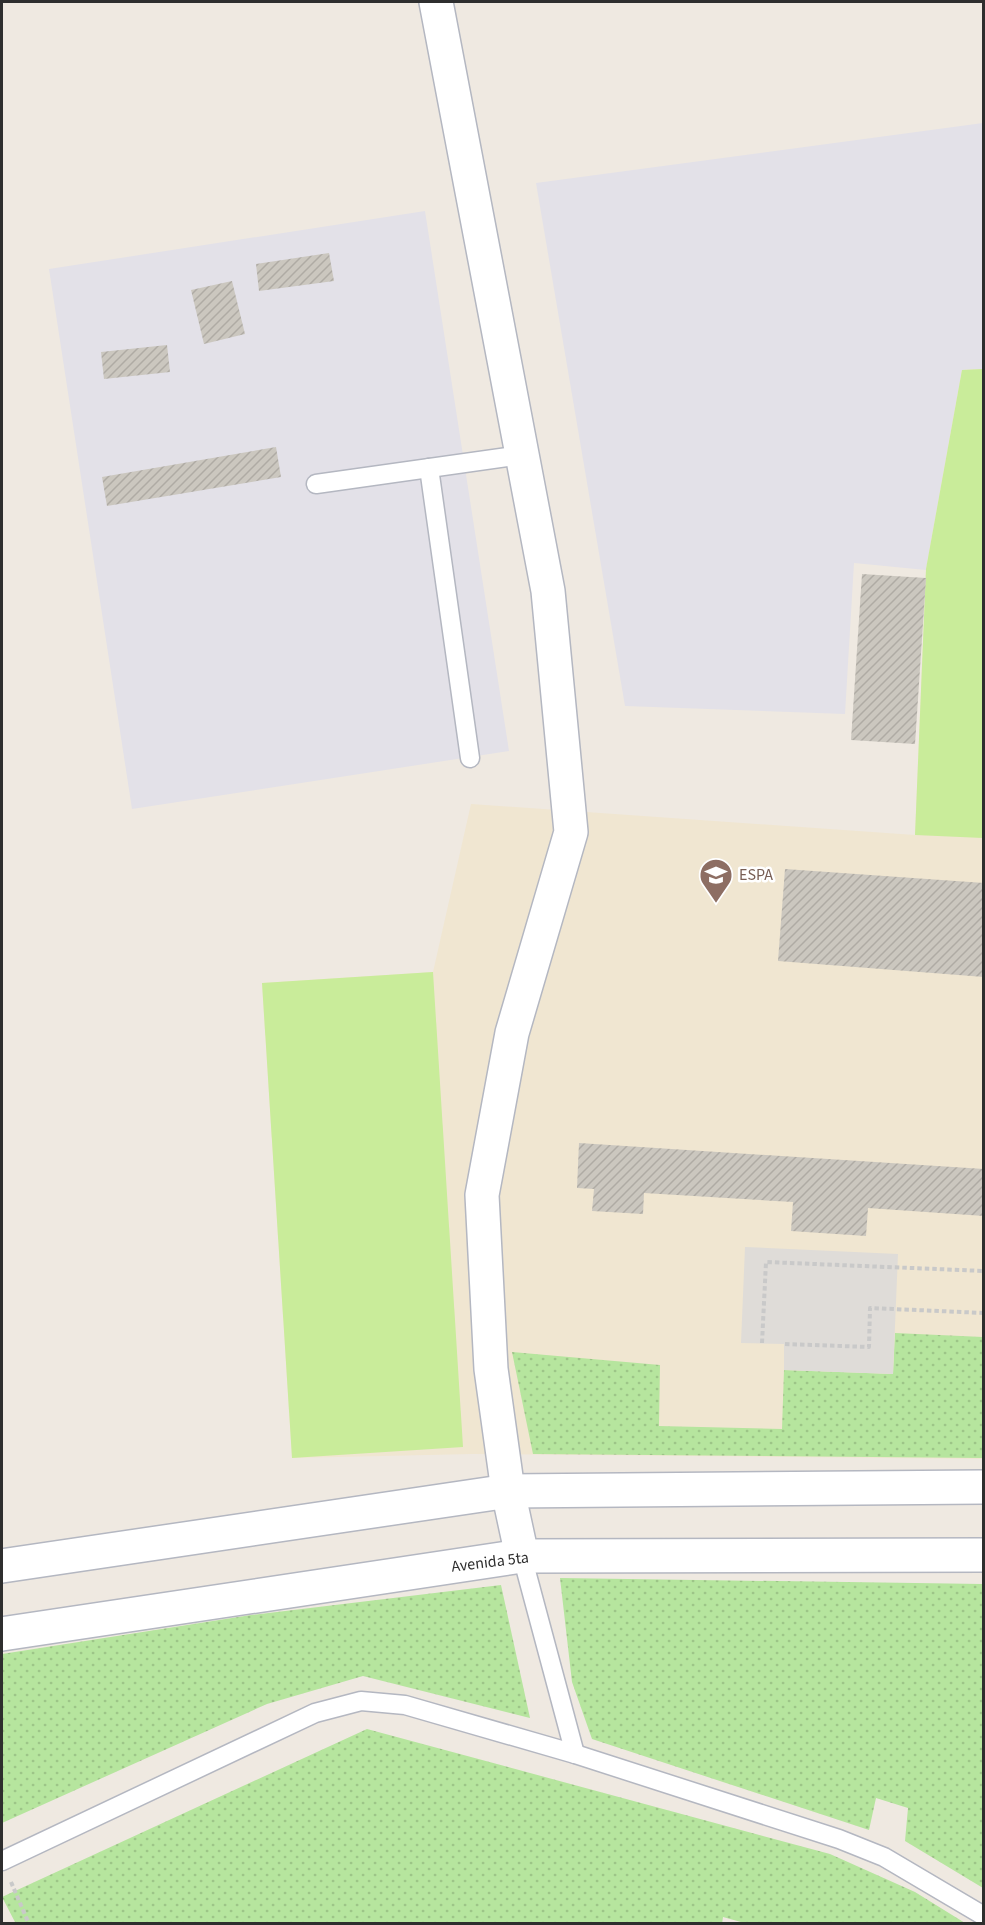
<svg xmlns="http://www.w3.org/2000/svg" width="985" height="1925" font-family="'Source Sans 3',sans-serif">
<style>
.industrial{fill:#e3e1e8}
.education{fill:#f0e6d1}
.grass{fill:url(#grass-dots)}
.pitch{fill:#c9ec9a}
.plaza{fill:#dfdcd8}
.building{fill:url(#building-hatch)}
.lines{fill:none;stroke-linecap:round;stroke-linejoin:round}
.lane-casing{stroke:#b4b7c1;stroke-width:21}
.street-casing{stroke:#b4b7c1;stroke-width:36}
.path{stroke:#c9c9c9;stroke-width:4;stroke-dasharray:4.5 3;stroke-linecap:butt}
.lane{stroke:#fff;stroke-width:18}
.street{stroke:#fff;stroke-width:33}
.labels{text-anchor:middle;dominant-baseline:central;stroke-width:5;stroke-linejoin:round;paint-order:stroke}
.education-label{font-size:16px;fill:#785e54;stroke:#fff;text-anchor:start}
.street-label{font-size:16px;fill:#2e2e2e;stroke:#fff}
</style>
<defs>
<pattern id="grass-dots" width="8" height="8" patternUnits="userSpaceOnUse" patternTransform="scale(1.5)"><rect width="8" height="8" fill="#b6e59e"/><path d="M2 2h.1M6 6h.1" fill="none" stroke="#9dc588" stroke-width="1.8" stroke-linecap="round"/></pattern>
<pattern id="building-hatch" width="6" height="6" patternUnits="userSpaceOnUse" patternTransform="scale(1.5)"><rect width="6" height="6" fill="#cbc7bf"/><path d="M-1 1l2-2M0 6l6-6M5 7l2-2" fill="none" stroke="#afaba4"/></pattern>
</defs>
<rect width="100%" height="100%" fill="#efe9e1"/>
<g class="industrial">
<path d="M983,123V369L962,370L926,570L854,563L845,714L625,706L536,183Z"/>
<path d="M425,211L509,751L132,809L49,269Z"/>
</g>
<path class="education" d="M983,369V1459L473,1454L292,1458L262,983L433,972L471,804L915,835L926,569L962,370Z"/>
<g class="grass">
<path d="M895,1333L983,1337V1458L533,1454L512,1352L660,1365L659,1426L782,1429L784,1370L893,1374Z"/>
<path d="M560,1578L983,1584V1888L905,1841L908,1808L876,1798L869,1830L592,1739L572,1682Z"/>
<path d="M501,1585L530,1718L363,1676L267,1704L2,1823V1654L251,1615Z"/>
<path d="M367,1729L830,1854L915,1892L965,1923L748,1924L723,1917L722,1924H16L2,1897Z"/>
</g>
<g class="pitch">
<path d="M983,369V838L915,835L926,569L962,370Z"/>
<path d="M433,972L463,1447L292,1458L262,983Z"/>
</g>
<path class="plaza" d="M745,1247L898,1254L893,1374L784,1370V1344L741,1343Z"/>
<g class="building">
<path d="M329,253L334,281L259,291L256,264Z"/>
<path d="M232,281L245,334L204,344L191,290Z"/>
<path d="M167,345L170,372L104,379L101,352Z"/>
<path d="M276,447L281,477L107,506L102,477Z"/>
<path d="M862,574L926,578L915,744L851,740Z"/>
<path d="M785,869L984,883V977L778,961Z"/>
<path d="M579,1143L984,1169V1216L868,1208L866,1236L791,1231L793,1202L644,1193L643,1214L592,1211L594,1189L577,1188Z"/>
</g>
<g class="lines">
<g class="lane-casing">
<g id="lane">
<path d="M429,468L470,758"/>
<path d="M316,484L522,455"/>
<path d="M522,1556L575,1754"/>
<path d="M2,1861L315,1713L361,1701L405,1705L575,1754L839,1839L884,1857L984,1916"/>
</g>
</g>
<g class="street-casing">
<g id="street">
<path d="M436,2L548,591L571,832L512,1033L482,1195L491,1369L508,1491L522,1556"/>
<path d="M2,1566L508,1491L984,1487"/>
<path d="M2,1634L522,1556L984,1555"/>
</g>
</g>
<g class="path">
<path d="M762,1343L766,1262L984,1271"/>
<path d="M785,1344L869,1347L870,1308L984,1313"/>
<path d="M11,1882L29,1924"/>
</g>
<use href="#lane" class="lane"/>
<use href="#street" class="street"/>
</g>
<defs>
<g id="university-pin" transform="scale(1.725)"><path d="M0 17L-7.5 6A9.5 9.5 0 1 1 7.5 6Z" fill="#8d6e63" stroke="#fff"/><path d="M0-5L7-2L0 1L-7-2ZM-4 1L0 2.5L4 1V4Q0 6-4 4Z" fill="#fff"/></g>
</defs>
<g fill-rule="evenodd">
<use href="#university-pin" x="716" y="875"/>
</g>
<g class="labels">
<g class="education-label">
<text x="739" y="875">ESPA</text>
</g>
<g class="street-label">
<text transform="translate(490 1562) rotate(-7)">Avenida 5ta</text>
</g>
</g>
<rect width="985" height="1925" fill="none" stroke="#2e2e2e" stroke-width="6"/>
</svg>
